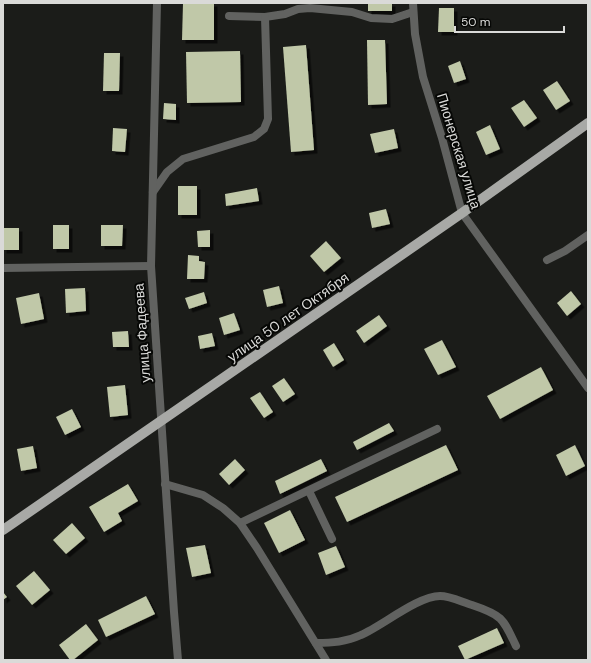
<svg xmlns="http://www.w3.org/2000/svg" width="591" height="663" font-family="'DM Sans',sans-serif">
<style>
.building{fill:#c0c8a8;filter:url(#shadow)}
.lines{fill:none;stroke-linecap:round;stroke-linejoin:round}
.lane{stroke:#616260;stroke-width:8}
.street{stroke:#616260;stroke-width:8}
.primary{stroke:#a8a9a6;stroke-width:10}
.labels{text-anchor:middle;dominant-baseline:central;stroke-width:4;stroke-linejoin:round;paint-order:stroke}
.street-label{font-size:14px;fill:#dadad8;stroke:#060705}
</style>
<defs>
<filter id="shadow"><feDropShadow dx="3.5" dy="3.5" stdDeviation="0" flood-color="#0009"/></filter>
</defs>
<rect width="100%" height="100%" fill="#1b1c19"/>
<g class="building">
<path d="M183,3H214V40H182Z"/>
<rect x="368" y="3" width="24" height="8"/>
<path d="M439,8H454V32H438Z"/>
<path d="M367,40H385L387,104L368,105Z"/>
<path d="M306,45L314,150L291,152L283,47Z"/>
<path d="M240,51L241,102L187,103L186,52Z"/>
<path d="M104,53H120L119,91H103Z"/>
<path d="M460,61L466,79L454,83L448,66Z"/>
<path d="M557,81L570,101L556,110L543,90Z"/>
<path d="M524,100L537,118L524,127L511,108Z"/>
<path d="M164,103L176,104V120L163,119Z"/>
<path d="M490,125L500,149L486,155L476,132Z"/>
<path d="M113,128L127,129L125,152L112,151Z"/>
<path d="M394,129L398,148L375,153L370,134Z"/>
<rect x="178" y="186" width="19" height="29"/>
<path d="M257,188L259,201L226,206L225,194Z"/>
<path d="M386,209L390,224L372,228L369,213Z"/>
<rect x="53" y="225" width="16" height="24"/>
<path d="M101,225H123L122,246H101Z"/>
<rect x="3" y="228" width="16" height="22"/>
<path d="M210,230V247H198L197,231Z"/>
<path d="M326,241L341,258L324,272L310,256Z"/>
<path d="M188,255L199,256V261L205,262L204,279H187Z"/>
<path d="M279,286L283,303L267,307L263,290Z"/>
<path d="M85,288L86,311L66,313L65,289Z"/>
<path d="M571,291L581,304L567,316L557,303Z"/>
<path d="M204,292L207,303L189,309L185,298Z"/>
<path d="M39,293L44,319L21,324L16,298Z"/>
<path d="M234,313L240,330L224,335L219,318Z"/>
<path d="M379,315L387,326L364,343L356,331Z"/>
<path d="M128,331L129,347H113L112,332Z"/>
<path d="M212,333L215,346L200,349L198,336Z"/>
<path d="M442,340L456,367L438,375L424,349Z"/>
<path d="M334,343L344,360L333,367L323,350Z"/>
<path d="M541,367L553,390L500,419L487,396Z"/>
<path d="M284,378L295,394L283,402L272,386Z"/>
<path d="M125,385L128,415L110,417L107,387Z"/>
<path d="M260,392L273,412L264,418L250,398Z"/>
<path d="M72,409L81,427L65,435L56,417Z"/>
<path d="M389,423L394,431L357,450L353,442Z"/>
<path d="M446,445L458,470L347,522L335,497Z"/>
<path d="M575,445L585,466L566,476L556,455Z"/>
<path d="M33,446L37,468L21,471L17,449Z"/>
<path d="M235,459L245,470L229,485L219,474Z"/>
<path d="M321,459L327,471L280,494L275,481Z"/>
<path d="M128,484L138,501L118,513L122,521L104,532L89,507Z"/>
<path d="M290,510L305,540L279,553L264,523Z"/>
<path d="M72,523L85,538L66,554L53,540Z"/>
<path d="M205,545L211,573L192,577L186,548Z"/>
<path d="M336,546L345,567L326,575L318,553Z"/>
<path d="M34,571L50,590L32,605L16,586Z"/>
<path d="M3,592L7,597L3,600Z"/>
<path d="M146,596L155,614L106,637L98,620Z"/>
<path d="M86,624L98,640L73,660H70L59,645Z"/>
<path d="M497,628L504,643L465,660L458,646Z"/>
</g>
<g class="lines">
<g class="lane">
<path d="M229,16L265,17L285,14L298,9L310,8L352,12L371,18L392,19L413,12"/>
<path d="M153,192L167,172L183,159L254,137L264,129L268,119L265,17"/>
<path d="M547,260L565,251L588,235"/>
<path d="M165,484L203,495L223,508L240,523L257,548L326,660"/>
<path d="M309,491L332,539"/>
<path d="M240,523L437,429"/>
<path d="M316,643C332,643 346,642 361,635C382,626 418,596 440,596C450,596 462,602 472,605C502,615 503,618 516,646"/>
</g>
<g class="street">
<path d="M157,3L151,266L174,612L178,660"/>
<path d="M413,3L415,34L423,77L442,138L462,213L588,388"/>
<path d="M3,268L151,266"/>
</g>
<path class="primary" d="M3,530L462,213L588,123"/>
</g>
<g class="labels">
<g class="street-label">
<text transform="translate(459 151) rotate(73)">Пионерская улица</text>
<text transform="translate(288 317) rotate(-35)">улица 50 лет Октября</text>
<text transform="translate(142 333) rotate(-94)">улица Фадеева</text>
</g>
</g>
<rect width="591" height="663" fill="none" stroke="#dadad8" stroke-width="8"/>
<path d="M455 26v6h109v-6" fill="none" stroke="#dadad8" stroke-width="2"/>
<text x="461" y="26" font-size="12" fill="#dadad8" stroke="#060705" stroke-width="3" paint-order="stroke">50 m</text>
</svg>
